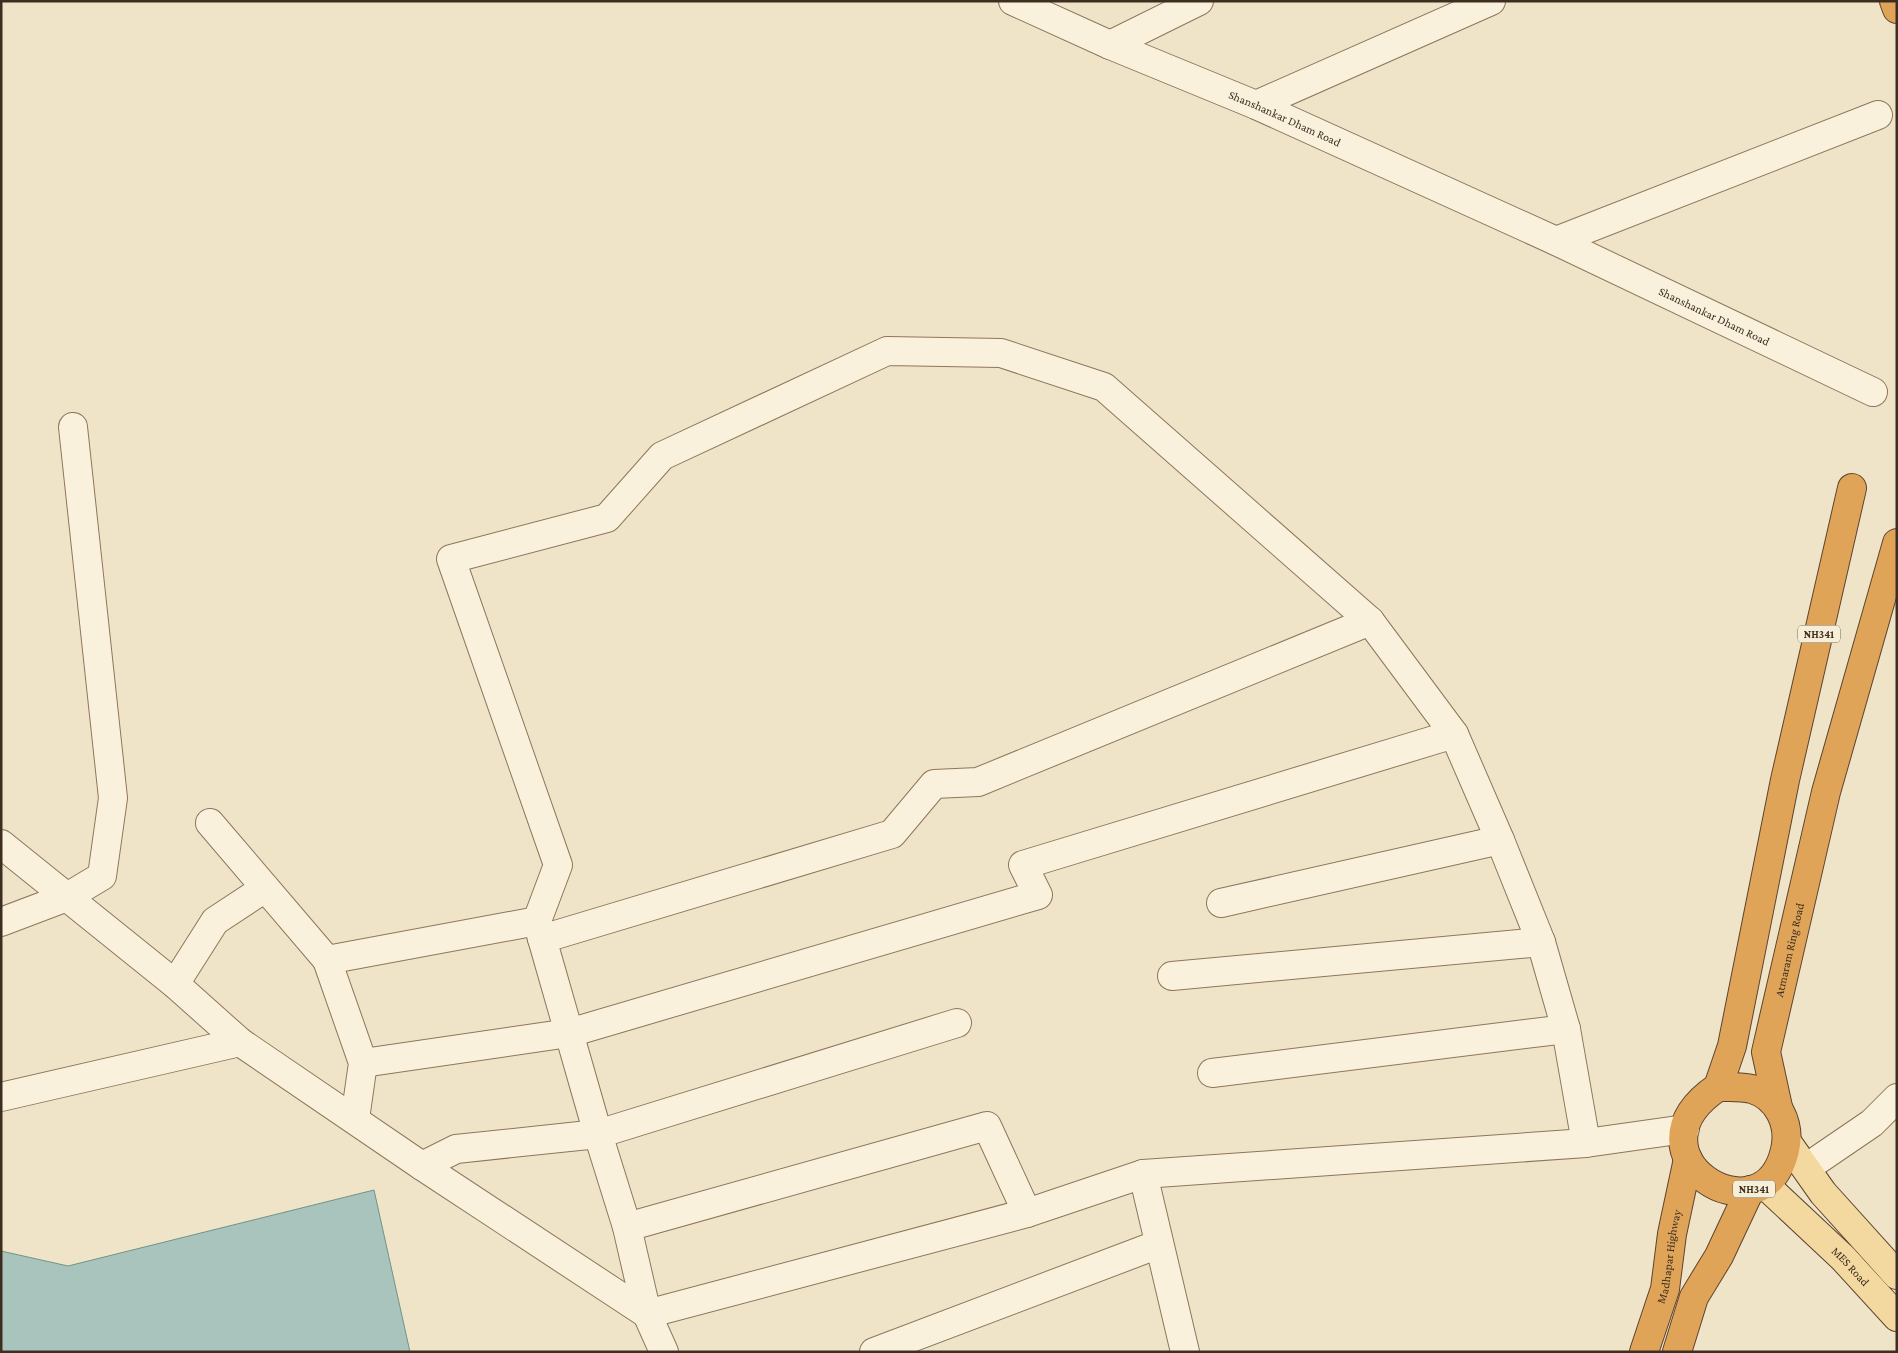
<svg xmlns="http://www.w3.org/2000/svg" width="1898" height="1353" font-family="'Crimson Pro',serif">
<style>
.water{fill:#a9c4bc;stroke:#6f938a}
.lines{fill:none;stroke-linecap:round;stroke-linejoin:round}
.minor-casing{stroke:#8d765c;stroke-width:30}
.major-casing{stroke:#5b4430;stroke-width:30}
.highway-casing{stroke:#5b4430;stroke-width:30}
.minor{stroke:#faf1dc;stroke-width:28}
.major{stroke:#f3d9a0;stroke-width:28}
.highway{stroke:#e0a458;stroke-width:28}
.labels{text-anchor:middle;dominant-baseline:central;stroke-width:4;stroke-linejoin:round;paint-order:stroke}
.shield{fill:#f7eed8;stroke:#756857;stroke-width:1}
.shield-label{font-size:11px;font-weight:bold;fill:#3d2e20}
.street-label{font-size:12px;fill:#3d2e20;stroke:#f7eed8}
</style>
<rect width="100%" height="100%" fill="#f0e4c8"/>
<path class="water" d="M374,1190L410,1352H1V1251L68,1266Z"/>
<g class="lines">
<g class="minor-casing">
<g id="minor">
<path id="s1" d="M1013,1L1110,45L1256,105L1556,241L1873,392"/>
<path d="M1110,45L1199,1"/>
<path d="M1256,105L1491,1"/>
<path d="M1556,241L1878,115"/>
<path d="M210,823L327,960L363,1063L355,1119"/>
<path d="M1,844L175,984L240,1042L422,1166L647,1314L1027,1213L1143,1174L1586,1143L1685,1129"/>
<path d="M1221,903L1500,840"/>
<path d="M1,922L67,897L102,876L113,798L73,427"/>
<path d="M542,939L892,834L934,784L978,782L1370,621"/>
<path d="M327,960L537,921"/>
<path d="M1172,976L1541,942"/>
<path d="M175,984L215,921L265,888"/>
<path d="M363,1063L569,1033L1038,895L1023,865L1454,734"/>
<path d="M1212,1073L1566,1029"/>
<path d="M1,1097L240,1042"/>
<path d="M422,1166L456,1149L598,1134L957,1023"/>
<path d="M1806,1168L1872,1123L1897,1098"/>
<path d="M1143,1174L1185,1352"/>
<path d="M627,1227L987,1126L1027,1213"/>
<path d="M664,1352L647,1314L627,1227L598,1134L537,921L558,865L451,559L607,518L662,456L887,351L1001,353L1104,387L1370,621L1454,734L1500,840L1541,942L1566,1029L1586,1143"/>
<path d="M874,1352L1159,1244"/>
</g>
</g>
<g class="major-casing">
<g id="major">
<path d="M1787,1142L1823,1193L1897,1275"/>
<path id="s2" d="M1765,1185L1843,1258L1897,1317"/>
</g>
</g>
<g class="highway-casing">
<g id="highway">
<path d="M1894,1L1897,9"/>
<path d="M1718,1087L1732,1046L1785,780L1852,488"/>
<path d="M1718,1087C1729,1087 1741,1086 1752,1089C1778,1097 1791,1124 1785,1150C1763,1246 1618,1154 1718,1087Z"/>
<path id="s3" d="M1778,1107L1766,1052L1826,792L1897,543"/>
<path id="s4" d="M1644,1352L1665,1289L1672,1234L1688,1159"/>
<path d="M1677,1352L1694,1297L1719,1256L1750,1190"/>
</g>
</g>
<use href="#minor" class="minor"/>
<use href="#major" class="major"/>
<use href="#highway" class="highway"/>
</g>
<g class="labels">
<g class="shield">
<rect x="1798" y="625.5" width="42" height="17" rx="4"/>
<rect x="1733" y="1180.5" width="42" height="17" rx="4"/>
</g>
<g class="shield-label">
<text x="1819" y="634">NH341</text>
<text x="1754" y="1189">NH341</text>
</g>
<g class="street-label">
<text stroke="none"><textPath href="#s1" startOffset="296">Shanshankar Dham Road</textPath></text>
<text stroke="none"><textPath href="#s1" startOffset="769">Shanshankar Dham Road</textPath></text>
<text stroke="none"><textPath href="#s3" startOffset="161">Atmaram Ring Road</textPath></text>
<text stroke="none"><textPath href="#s4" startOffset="99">Madhapar Highway</textPath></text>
<text stroke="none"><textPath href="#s2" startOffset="118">MES Road</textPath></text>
</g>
</g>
<rect width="1898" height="1353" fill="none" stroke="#3d2e20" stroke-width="5"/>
</svg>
